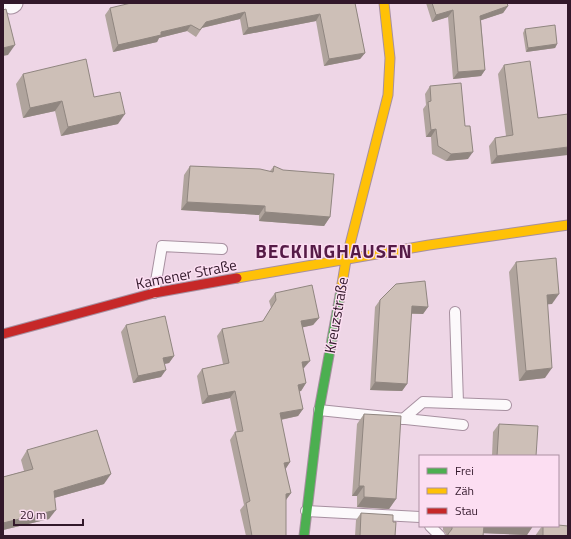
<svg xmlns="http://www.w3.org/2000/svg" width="571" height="539" font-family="'Titillium Web',sans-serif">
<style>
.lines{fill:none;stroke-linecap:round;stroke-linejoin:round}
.lane-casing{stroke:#a790a0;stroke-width:12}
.street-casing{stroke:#a790a0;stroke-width:21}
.fast-casing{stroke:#a790a0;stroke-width:11}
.slow-casing{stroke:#a790a0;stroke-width:11}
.jam-casing{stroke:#a790a0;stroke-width:11}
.lane{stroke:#fcf9fb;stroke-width:10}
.street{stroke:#fcf9fb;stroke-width:19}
.fast{stroke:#4caf50;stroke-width:9}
.slow{stroke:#ffc107;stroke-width:9}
.jam{stroke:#c62828;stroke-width:9}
.wall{fill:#b0a49d}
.shaded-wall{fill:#908680}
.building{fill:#cdbfb7;stroke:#908680}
.labels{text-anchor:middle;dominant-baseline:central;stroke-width:3;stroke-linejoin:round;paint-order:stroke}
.street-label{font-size:15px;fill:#32182a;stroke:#fcdef2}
.district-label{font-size:19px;font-weight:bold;letter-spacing:1px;fill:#561b47;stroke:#fcdef2}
</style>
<rect width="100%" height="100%" fill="#eed6e6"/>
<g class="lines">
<g class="lane-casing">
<g id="lane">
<path d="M154,293L162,246L222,249"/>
<path d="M455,312L458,403"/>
<path d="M319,410L463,425"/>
<path d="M403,419L423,402L506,405"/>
<path d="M306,511L420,517"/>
<path d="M430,526L440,536"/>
</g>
</g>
<g class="street-casing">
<path id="street" d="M11,4L13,3"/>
</g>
<g class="fast-casing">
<path id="fast" d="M304,536L319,410L341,290"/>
</g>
<g class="slow-casing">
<g id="slow">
<path d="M237,278L429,245L568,225"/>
<path d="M341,290L346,260L388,95L390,58L384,3"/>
</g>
</g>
<g class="jam-casing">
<path id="jam" d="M3,334L154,293L237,278"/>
</g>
<use href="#lane" class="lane"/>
<use href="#street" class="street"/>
<use href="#fast" class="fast"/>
<use href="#slow" class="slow"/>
<use href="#jam" class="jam"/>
</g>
<g class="wall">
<path d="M355,3L365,53L360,59L324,66L316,21L243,35L240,19L202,28L196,37L187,31L159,38L157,42L113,52L105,15L110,8Z"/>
<path d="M426,3H507L508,6L503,13L481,20L485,70L481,76L453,79L448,17L432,22Z"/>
<path d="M525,29L557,44L555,48L526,52L523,33Z"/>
<path d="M504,65L538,118L491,164L489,146L495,138L506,136L498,74Z"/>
<path d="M23,74L94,97L118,124L61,136L55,111L23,118L16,84Z"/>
<path d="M430,86L468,159L446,161L432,154L431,137H426L423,109L426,105L425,94Z"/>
<path d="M190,166L270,171L274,166L330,217L324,226L259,221V215L181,210L184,175Z"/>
<path d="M516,262L552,304H547L545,378L519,381L509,272Z"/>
<path d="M275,293L319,318L313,325L303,327L304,368H303L306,383L301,391H299L303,409L298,416L281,420L290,462L285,469L291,493L286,500V536H246L240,510L244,505L230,440L235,432H237L230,398L202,404L197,376L202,369L223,364L217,336L222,329L263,321L271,308L269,301Z"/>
<path d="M380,300L428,307L423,314H411L407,384L402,391L370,390L375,307Z"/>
<path d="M126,325L174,356L169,363L165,364L161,377L133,383L121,332Z"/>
<path d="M364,414L396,499L389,509L357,507V496H352L357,424Z"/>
<path d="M499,424L536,456H492L493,432Z"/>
<path d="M27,450L104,484L54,498L49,519L3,530V477L24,471L21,460Z"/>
<path d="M361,513L393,522L395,536H355L356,520Z"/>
<path d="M443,526H533L527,535L483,533V536H446V534L443,530Z"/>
<path d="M542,526H558L568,536H535Z"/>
</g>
<g class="shaded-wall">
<path d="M508,6L503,13L476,22L480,16Z"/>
<path d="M453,10L448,17L432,22L436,15Z"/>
<path d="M245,12L240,19L201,28L206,22Z"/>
<path d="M320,14L316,21L243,35L248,28Z"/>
<path d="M191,25L187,31L159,38L157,42L113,52L118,45L161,32Z"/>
<path d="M557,44L555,48L526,52L528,48Z"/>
<path d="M15,45L8,55L3,56V48Z"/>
<path d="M365,53L360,59L324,66L329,59Z"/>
<path d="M485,70L481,76L453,79L458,72Z"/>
<path d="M62,101L55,111L23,118L30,108Z"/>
<path d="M125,114L118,124L61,136L68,127Z"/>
<path d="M436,129L431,137H426L431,130Z"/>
<path d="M568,147V155L491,164L497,156Z"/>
<path d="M473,152L468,159L446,161L451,154Z"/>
<path d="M187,202L265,206L259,215L181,210Z"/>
<path d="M265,212L330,217L324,226L259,221Z"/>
<path d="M559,294L552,304L540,305L547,295Z"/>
<path d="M412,306L428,307L423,314L407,313Z"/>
<path d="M319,318L313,325L296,329L301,321Z"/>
<path d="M174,356L169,363L158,365L163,358Z"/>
<path d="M310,361L304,368L297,369L302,362Z"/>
<path d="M552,368L545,378L519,381L526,371Z"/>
<path d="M166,370L161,377L133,383L138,376Z"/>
<path d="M375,382L407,384L402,391L370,390Z"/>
<path d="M306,383L301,391L293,393L298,385Z"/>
<path d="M235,391L230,398L202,404L208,396Z"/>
<path d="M303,409L298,416L274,421L280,413Z"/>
<path d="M290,462L285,470L284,463Z"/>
<path d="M111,474L104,484L47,500L54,491Z"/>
<path d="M359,486H364L357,496H352Z"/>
<path d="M291,493L285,501L286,494Z"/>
<path d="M364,497L396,499L389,509L357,507Z"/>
<path d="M56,510L49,519L3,530V523Z"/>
<path d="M482,526H533L527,535L478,533Z"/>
</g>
<g class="building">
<path d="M131,3H355L365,53L329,59L320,14L248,28L245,12L206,22L200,30L191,25L161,32V35L118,45L110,8Z"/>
<path d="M432,3H507L508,6L480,16L485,70L458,72L453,10L436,15Z"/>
<path d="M6,9L15,45L3,48V10Z"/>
<path d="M555,25L557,44L528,48L525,29Z"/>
<path d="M86,59L94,97L120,92L125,114L68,127L62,101L30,108L23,74Z"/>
<path d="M530,61L538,118L568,114V147L497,156L495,138L513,135L504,65Z"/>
<path d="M461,83L465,126H470L473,152L451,154L438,146L436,129L431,130L428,102L431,101L430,86Z"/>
<path d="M190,166L260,169L273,172L274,166L283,170L334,174L330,217L265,212V206L187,202Z"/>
<path d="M556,258L559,294L547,295L552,368L526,371L516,262Z"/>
<path d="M425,281L428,307L412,306L407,384L375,382L380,300L396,284Z"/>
<path d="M312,285L319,318L301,321L310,361L302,362L306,383L298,385L303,409L280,413L290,462L284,463L291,493L286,494V536H252L246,503L250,501L235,432L243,431L235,391L208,396L202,369L229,363L222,329L263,321L276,300L275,293Z"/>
<path d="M165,316L174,356L163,358L166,370L138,376L126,325Z"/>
<path d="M364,414L401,416L396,499L364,497V486H359Z"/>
<path d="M499,424L538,426L536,456H497Z"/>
<path d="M97,430L111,474L54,491L56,510L3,523V477L33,469L27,450Z"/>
<path d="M361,513L393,515V522H396L395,536H360Z"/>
<path d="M558,525L568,526V536H543V526H558Z"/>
<path d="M452,526H484L483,536H448V534L452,529Z"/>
</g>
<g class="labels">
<g class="street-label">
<text transform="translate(186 274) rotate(-11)">Kamener Straße</text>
<text transform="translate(336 315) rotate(-80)">Kreuzstraße</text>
</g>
<g class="district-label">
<text x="334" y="250">BECKINGHAUSEN</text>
</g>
</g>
<rect width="571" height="539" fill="none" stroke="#32182a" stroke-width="8"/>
<rect x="419" y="455" width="140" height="72" fill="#fcdef2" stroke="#ab8fa2"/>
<rect x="427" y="468" width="20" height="6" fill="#4caf50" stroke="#ab8fa2"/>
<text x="455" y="475" font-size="12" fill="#32182a">Frei</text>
<rect x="427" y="488" width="20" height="6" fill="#ffc107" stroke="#ab8fa2"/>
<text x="455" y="495" font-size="12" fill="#32182a">Zäh</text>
<rect x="427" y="508" width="20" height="6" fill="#c62828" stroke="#ab8fa2"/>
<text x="455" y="515" font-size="12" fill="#32182a">Stau</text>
<path d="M14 519v6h69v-6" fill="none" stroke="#32182a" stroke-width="2"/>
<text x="20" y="519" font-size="12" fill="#32182a" stroke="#fcdef2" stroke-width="3" paint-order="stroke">20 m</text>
</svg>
